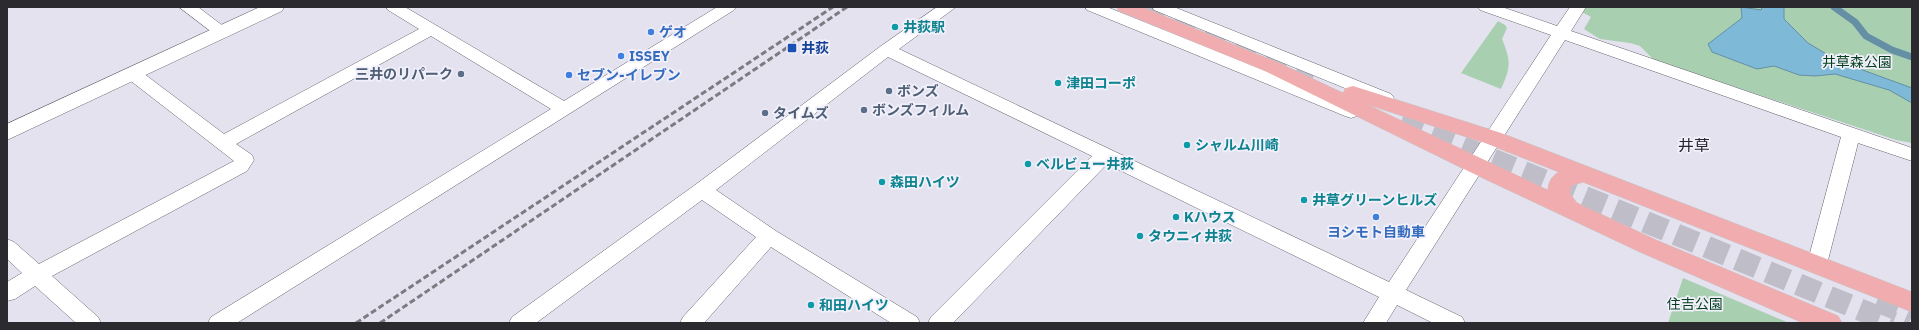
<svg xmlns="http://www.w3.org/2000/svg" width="1919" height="330" font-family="'IBM Plex Sans','Noto Sans JP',sans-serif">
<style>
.green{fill:#a9cfb1}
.water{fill:#7ebad7;stroke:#658fa5}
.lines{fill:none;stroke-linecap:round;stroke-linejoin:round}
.stream{stroke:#658fa5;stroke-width:7}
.primary-tunnel{stroke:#bebdc8;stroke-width:22;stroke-dasharray:22 11;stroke-linecap:butt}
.minor-casing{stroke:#65656e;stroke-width:1}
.tertiary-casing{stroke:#65656e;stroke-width:1}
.primary-casing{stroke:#c4c4c5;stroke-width:1}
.minor{fill:#fff;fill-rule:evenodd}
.tertiary{fill:#fff;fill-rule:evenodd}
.primary{fill:#f1acaf;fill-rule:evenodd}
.rail{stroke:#7b7b82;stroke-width:3;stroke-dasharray:6 3;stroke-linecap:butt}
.culture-dot{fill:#0f9aa8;stroke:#f1f0fb;stroke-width:1.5}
.shop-dot{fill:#3f7fe0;stroke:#f1f0fb;stroke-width:1.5}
.transit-dot{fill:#1a4fb4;stroke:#f1f0fb;stroke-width:1.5}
.service-dot{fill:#5c6f8a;stroke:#f1f0fb;stroke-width:1.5}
.labels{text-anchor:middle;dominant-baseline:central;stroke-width:3.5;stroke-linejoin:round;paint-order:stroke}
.culture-label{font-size:14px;font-weight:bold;fill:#0d838f;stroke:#f1f0fb;text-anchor:start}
.shop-label{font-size:14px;font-weight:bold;fill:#366cbe;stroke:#f1f0fb;text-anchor:start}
.transit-label{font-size:14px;font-weight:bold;fill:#164399;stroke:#f1f0fb;text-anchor:start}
.park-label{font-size:14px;fill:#033f1c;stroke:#f1f0fb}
.service-label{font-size:14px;font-weight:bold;fill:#4e5e75;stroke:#f1f0fb;text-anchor:start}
.quarter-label{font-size:16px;fill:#292830;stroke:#f1f0fb}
</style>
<rect width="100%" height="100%" fill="#e3e2ee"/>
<g class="green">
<path d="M1582,7H1912V143L1896,140L1654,60L1640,46L1630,43L1600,39L1584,29L1591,17L1580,11Z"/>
<path d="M1498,21L1505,25L1507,28L1502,39C1511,61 1511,67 1501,89L1461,73Z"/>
<path d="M1683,278L1789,323H1668Z"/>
</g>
<path class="water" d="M1741,7L1761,10L1762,7H1784V19L1808,43L1838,61L1912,88V103L1889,90L1835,74L1815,76L1799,75L1774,66L1757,69L1712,52L1708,44L1742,18Z"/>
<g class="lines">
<path class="stream" d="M1834,7L1855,22L1866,36L1892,50L1912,57"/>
<g class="primary-tunnel">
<path d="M1144,7L1314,75"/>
<path d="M1401,122L1893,323"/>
<path d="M1877,301L1912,316"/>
</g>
<g class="minor-casing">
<g id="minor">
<path d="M179,7H198L231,32L229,36L223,37L217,36Z"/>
<path d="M386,7H405L564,101L717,7H736L734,10L237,323H208L211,317L551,109L431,36L236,144L252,155L254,160L247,171L52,276L98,317L101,323H76L35,286L15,299L7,301V282L22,273L7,259V239L14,242L39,264L234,161L127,78L124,74L127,70L133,69L139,70L224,134L419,29L388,10Z"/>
<path d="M937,7H956L899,49L1389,282L1551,35L1480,10L1478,7H1502L1557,26L1570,7H1586L1571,31L1912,148V161L1858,143L1827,264L1824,270L1817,272L1810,270L1807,264L1841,137L1565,40L1406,290L1462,317L1465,323H1433L1397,305L1386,323H1363L1379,297L1107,164L953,323H928L931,317L1092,156L888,57L716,190L776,231L917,317L920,323H891L771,247L704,323H680L683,317L756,237L702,200L536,323H509L512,317L695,185L881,46Z"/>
<path d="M1085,7H1107L1357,108L1360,112L1357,116L1351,118L1345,116L1087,10Z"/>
<path d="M1152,7H1174L1391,94L1394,98L1391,102L1385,104L1379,102L1154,10Z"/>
</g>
</g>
<g class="tertiary-casing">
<path id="tertiary" d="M260,7H284L282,11L7,140V124Z"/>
</g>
<g class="primary-casing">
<path id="primary" d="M1117,7H1142L1279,63L1343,93L1346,88L1353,86L1501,133L1912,292V312L1583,182L1571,186L1570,194L1577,203L1656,240L1838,316L1842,323H1803L1640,252L1468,171L1265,71L1119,11ZM1366,104L1485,143L1559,172C1551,177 1549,181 1548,190Z"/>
</g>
<use href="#minor" class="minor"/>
<use href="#tertiary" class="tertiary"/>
<use href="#primary" class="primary"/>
<g class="rail">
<path d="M356,323L833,7"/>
<path d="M380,323L847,7"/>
</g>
</g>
<g class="culture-dot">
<circle cx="895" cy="27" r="4"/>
<circle cx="1058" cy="83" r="4"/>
<circle cx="1187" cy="145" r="4"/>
<circle cx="1028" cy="164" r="4"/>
<circle cx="882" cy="182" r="4"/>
<circle cx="1304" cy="200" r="4"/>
<circle cx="1176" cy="217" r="4"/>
<circle cx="1140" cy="236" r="4"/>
<circle cx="811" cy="305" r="4"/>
</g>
<g class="shop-dot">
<circle cx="651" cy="32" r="4"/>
<circle cx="621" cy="56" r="4"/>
<circle cx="569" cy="75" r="4"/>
<circle cx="1376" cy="217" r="4"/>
</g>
<rect class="transit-dot" x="787" y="43" width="10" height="10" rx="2"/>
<g class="service-dot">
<circle cx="461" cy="74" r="4"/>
<circle cx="889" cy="91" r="4"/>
<circle cx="864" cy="110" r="4"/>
<circle cx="765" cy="113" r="4"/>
</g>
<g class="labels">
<g class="culture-label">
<text x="903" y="27">井荻駅</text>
<text x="1066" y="83">津田コーポ</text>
<text x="1195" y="145">シャルム川崎</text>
<text x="1036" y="164">ベルビュー井荻</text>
<text x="890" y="182">森田ハイツ</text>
<text x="1312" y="200">井草グリーンヒルズ</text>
<text x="1184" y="217">Kハウス</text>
<text x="1148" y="236">タウニィ井荻</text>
<text x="819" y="305">和田ハイツ</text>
</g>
<g class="shop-label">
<text x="659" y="32">ゲオ</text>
<text x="629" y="56">ISSEY</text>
<text x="577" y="75">セブン-イレブン</text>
<text x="1376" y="232" text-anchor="middle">ヨシモト自動車</text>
</g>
<g class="transit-label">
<text x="801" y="48">井荻</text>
</g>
<g class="park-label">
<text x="1857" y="62">井草森公園</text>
<text x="1695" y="304">住吉公園</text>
</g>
<g class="service-label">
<text x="453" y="74" text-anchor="end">三井のリパーク</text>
<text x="897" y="91">ボンズ</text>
<text x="872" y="110">ボンズフィルム</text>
<text x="773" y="113">タイムズ</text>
</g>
<g class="quarter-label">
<text x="1694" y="145">井草</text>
</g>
</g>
<rect width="1919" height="330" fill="none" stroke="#2b2b2f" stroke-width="16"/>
</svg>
